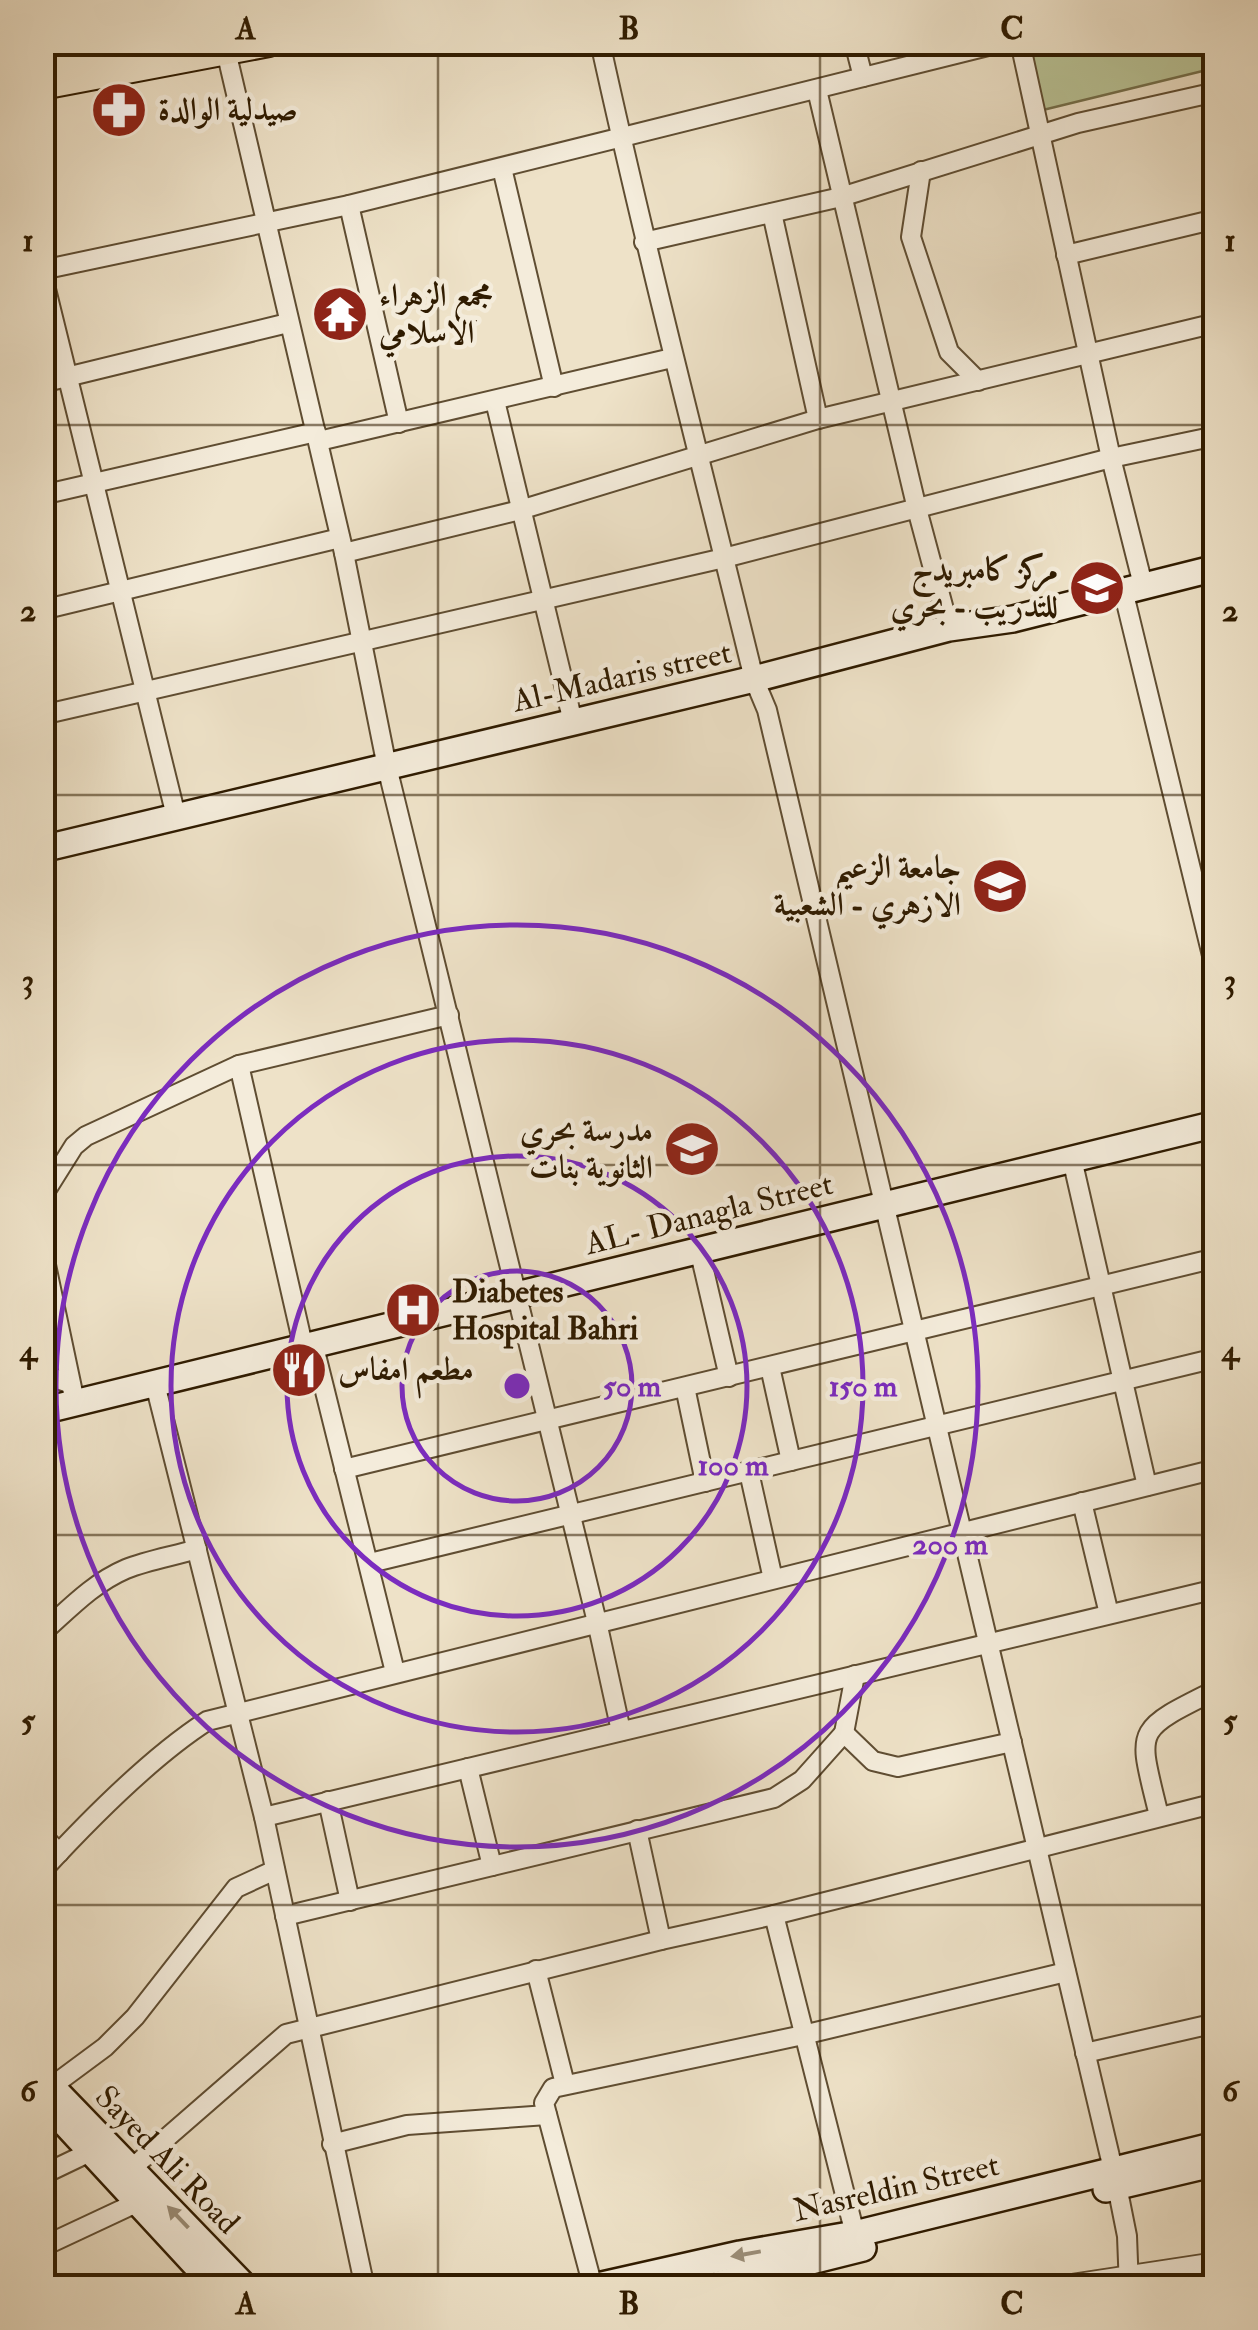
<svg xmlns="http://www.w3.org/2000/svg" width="1258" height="2330" font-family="'IM FELL Double Pica',Amiri,serif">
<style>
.green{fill:#b9c396;stroke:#746f4b;stroke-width:2.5}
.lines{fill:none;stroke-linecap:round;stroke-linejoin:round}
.street-casing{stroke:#5f4d32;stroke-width:22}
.secondary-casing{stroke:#2f1b00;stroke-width:30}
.primary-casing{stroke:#2f1b00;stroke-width:32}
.street{stroke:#f4ecdb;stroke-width:18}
.secondary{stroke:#f4ecdb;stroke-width:25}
.primary{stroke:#eee2c8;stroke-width:28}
.oneway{fill:#9b8e78}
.grid{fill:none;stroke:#2f1b00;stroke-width:2.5;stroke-opacity:0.55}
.ring{fill:none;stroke:#7b2cbf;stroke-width:5}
.labels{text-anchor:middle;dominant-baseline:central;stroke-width:9;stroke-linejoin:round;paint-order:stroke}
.poi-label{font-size:32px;font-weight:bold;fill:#2f1b00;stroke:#f4ecdb;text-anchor:start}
.street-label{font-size:32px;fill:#2f1b00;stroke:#f4ecdb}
.centre{fill:#7b2cbf;stroke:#f4ecdb;stroke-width:5}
.ring-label{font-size:30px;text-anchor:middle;font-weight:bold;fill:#7b2cbf;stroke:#f4ecdb;stroke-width:9;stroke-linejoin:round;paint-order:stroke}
.neatline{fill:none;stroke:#2f1b00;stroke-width:4}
.grid-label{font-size:32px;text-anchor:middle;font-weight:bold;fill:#2f1b00}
</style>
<rect width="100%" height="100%" fill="#eee2c8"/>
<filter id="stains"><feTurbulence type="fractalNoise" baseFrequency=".002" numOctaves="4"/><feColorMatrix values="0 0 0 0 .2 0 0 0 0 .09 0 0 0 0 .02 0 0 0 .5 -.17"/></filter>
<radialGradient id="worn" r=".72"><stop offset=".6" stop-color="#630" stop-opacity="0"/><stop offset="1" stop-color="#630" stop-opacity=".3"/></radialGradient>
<path class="green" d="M1027,43H1215V68L1043,110Z"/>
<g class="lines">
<g class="street-casing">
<g id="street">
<path d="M600,42C647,256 702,467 754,679L767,710L1117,2186L1127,2236L1129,2288"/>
<path d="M854,42L863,77"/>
<path d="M1020,42L1111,458L1143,585"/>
<path d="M226,51L344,553L387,767L597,1622L621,1731"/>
<path d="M817,90L917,509L949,628"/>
<path d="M502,168L554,387"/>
<path d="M921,171L911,237L949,352L978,381"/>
<path d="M349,205L399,423"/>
<path d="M772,213L818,419"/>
<path d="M644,242L841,197L1078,123L1216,92"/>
<path d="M1066,255L1216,219"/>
<path d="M42,270L349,205L1004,42"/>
<path d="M42,273L176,816"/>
<path d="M42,383L288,323"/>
<path d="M495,401L573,722"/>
<path d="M319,441L672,358"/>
<path d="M42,495L316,432"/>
<path d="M344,553L520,510L818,419L1216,323"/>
<path d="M1123,590L1216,972"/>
<path d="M42,610L340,538"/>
<path d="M42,715L724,558L1111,458L1216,436"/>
<path d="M239,1065L449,1015"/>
<path d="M1072,1159L1147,1486"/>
<path d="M42,1197L74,1146L86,1136L239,1065L303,1345"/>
<path d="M42,1246L75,1402"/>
<path d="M699,1249L729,1377"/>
<path d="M313,1343L395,1672"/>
<path d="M770,1367L791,1461"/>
<path d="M42,1374L69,1383"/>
<path d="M155,1384L264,1817L365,2288"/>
<path d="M685,1387L705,1482"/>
<path d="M344,1469L1216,1258"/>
<path d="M749,1472L773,1579"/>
<path d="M1082,1502L1109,1614"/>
<path d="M370,1563L1216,1358"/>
<path d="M42,1633C68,1610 93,1583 126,1569C148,1560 174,1556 197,1549"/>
<path d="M844,1733L855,1675"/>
<path d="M468,1768L492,1866"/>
<path d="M328,1801L350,1901"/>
<path d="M1159,1816C1138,1728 1131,1732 1216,1690"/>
<path d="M264,1817L1216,1589"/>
<path d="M637,1830L661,1940"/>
<path d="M42,1835L59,1853"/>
<path d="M42,1871C88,1821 151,1757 207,1721L1216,1469"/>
<path d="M774,1915L855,2234"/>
<path d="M285,1916L774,1798L802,1780L844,1733L873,1761L898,1767L1012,1742"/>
<path d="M536,1970L565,2084"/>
<path d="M1085,2053L1216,2023"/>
<path d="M51,2087L105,2047L135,2017L236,1888L275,1870"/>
<path d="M332,2144L407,2125L547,2115"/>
<path d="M132,2168L286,2034L661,1940L774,1915L1216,1803"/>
<path d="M42,2175L90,2152"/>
<path d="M42,2247L136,2203"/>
<path d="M593,2287L544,2103L553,2088L803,2035L1066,1972"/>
<path d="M1045,2288L1216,2262"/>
</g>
</g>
<g class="secondary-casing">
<g id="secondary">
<path d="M42,849L754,679L949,628L1013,619L1216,568"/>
<path d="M42,1411L1216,1124"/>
<path d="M42,2077L246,2288"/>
<path d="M60,2118L217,2288"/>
<path d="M1106,2189L1216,2163"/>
<path d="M589,2288L740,2254L855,2234L1216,2145"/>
<path d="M703,2288L863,2248"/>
</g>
</g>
<g class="primary-casing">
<g id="primary">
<path d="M42,63L151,42"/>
<path d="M42,85L269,42"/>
</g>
</g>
<use href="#street" class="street"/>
<use href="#secondary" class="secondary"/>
<use href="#primary" class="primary"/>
</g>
<defs><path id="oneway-solid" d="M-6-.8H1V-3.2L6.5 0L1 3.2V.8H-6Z" transform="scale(2.5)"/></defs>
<g class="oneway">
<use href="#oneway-solid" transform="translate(178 2217) rotate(-134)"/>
<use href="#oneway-solid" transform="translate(746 2254) rotate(170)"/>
</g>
<path class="grid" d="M438,42V2288M820,42V2288M42,425H1216M42,795H1216M42,1165H1216M42,1535H1216M42,1905H1216"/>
<g class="ring">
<circle cx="517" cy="1386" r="115"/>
<circle cx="517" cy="1386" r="230"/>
<circle cx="517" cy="1386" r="346"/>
<circle cx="517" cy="1386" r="461"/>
</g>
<defs>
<g id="pharmacy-disc" transform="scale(2.875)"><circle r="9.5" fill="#8f2418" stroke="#f4ecdb"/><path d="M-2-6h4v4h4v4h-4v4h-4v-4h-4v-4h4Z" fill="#fff"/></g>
<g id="temple-disc" transform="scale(2.875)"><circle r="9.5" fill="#8f2418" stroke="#f4ecdb"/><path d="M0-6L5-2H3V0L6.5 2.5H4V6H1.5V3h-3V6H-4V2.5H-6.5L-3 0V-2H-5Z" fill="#fff"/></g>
<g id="school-disc" transform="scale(2.875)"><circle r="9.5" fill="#8f2418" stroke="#f4ecdb"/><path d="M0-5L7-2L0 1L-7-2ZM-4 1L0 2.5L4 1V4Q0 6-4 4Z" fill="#fff"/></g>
<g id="university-disc" transform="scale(2.875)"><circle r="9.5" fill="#8f2418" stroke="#f4ecdb"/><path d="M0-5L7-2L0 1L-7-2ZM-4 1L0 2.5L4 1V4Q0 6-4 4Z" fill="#fff"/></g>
<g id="hospital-disc" transform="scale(2.875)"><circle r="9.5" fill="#8f2418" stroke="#f4ecdb"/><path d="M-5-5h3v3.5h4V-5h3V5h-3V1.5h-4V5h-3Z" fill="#fff"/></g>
<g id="restaurant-disc" transform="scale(2.875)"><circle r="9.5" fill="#8f2418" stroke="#f4ecdb"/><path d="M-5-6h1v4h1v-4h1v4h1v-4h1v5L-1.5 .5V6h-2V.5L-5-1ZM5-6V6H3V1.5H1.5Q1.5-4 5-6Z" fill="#fff"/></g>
</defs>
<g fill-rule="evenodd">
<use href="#pharmacy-disc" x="119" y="110"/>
<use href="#temple-disc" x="340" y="314"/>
<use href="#school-disc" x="1097" y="588"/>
<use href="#university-disc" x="1000" y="886"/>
<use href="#school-disc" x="692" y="1149"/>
<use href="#hospital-disc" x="413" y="1310"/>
<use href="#restaurant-disc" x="299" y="1370"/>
</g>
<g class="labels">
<g class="poi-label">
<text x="158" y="110">صيدلية الوالدة</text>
<text x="379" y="296">مجمع الزهراء<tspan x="379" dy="37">الاسلامي</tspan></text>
<text x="1058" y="570" text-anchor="end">مركز كامبريدج<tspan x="1058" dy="37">للتدريب - بحري</tspan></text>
<text x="961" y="868" text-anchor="end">جامعة الزعيم<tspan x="961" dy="37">الازهري - الشعبية</tspan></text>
<text x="653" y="1131" text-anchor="end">مدرسة بحري<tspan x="653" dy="37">الثانوية بنات</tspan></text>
<text x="452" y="1292">Diabetes<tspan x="452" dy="37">Hospital Bahri</tspan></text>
<text x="338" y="1370">مطعم امفاس</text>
</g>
<g class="street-label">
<text transform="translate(622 677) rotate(-13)">Al-Madaris street</text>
<text transform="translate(709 1214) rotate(-14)">AL- Danagla Street</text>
<text transform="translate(167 2160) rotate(46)">Sayed Ali Road</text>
<text transform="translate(896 2188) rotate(-13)">Nasreldin Street</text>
</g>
</g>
<circle cx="517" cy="1386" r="15" class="centre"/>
<g class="ring-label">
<text x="632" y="1396">50 m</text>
<text x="863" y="1396">150 m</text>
<text x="733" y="1475">100 m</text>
<text x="950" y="1554">200 m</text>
</g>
<rect width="1258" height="2330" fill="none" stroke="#eee2c8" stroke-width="110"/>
<rect x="55" y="55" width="1148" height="2220" class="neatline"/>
<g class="grid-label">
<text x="246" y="39">A</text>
<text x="629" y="39">B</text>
<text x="1012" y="39">C</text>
<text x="28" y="251">1</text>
<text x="1230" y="251">1</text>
<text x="28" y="621">2</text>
<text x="1230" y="621">2</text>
<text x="28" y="991">3</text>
<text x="1230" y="991">3</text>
<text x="28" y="1361">4</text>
<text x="1230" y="1361">4</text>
<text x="28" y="1731">5</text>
<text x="1230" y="1731">5</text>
<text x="28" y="2101">6</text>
<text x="1230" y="2101">6</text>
<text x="246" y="2314">A</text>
<text x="629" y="2314">B</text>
<text x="1012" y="2314">C</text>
</g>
<rect width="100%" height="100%" filter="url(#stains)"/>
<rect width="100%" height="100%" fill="url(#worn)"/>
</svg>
